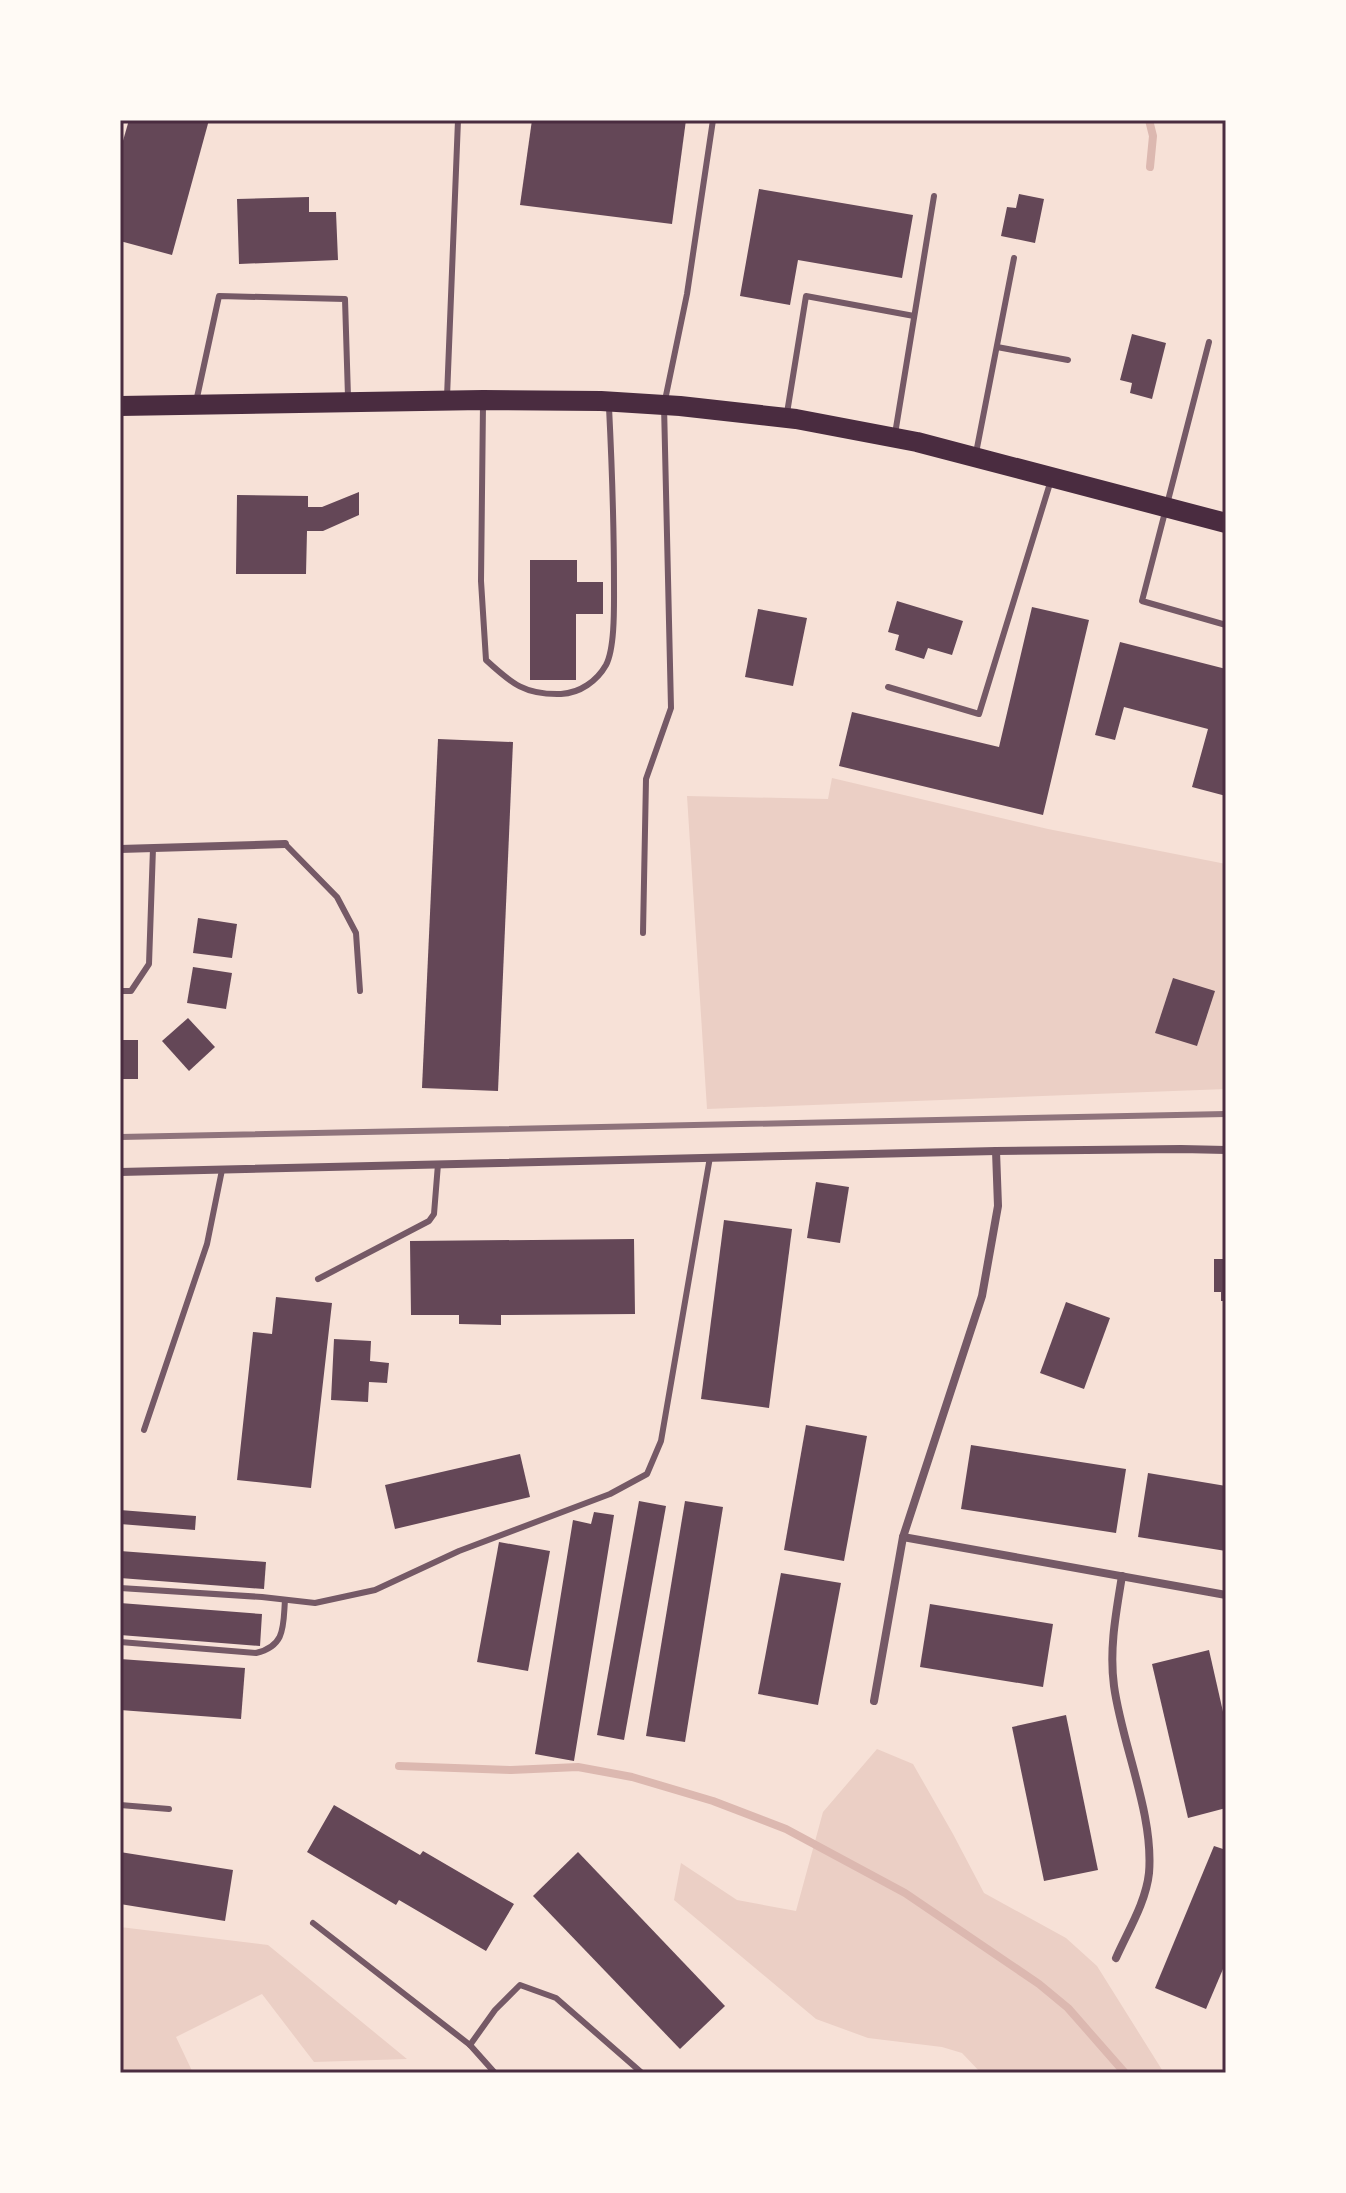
<svg xmlns="http://www.w3.org/2000/svg" width="1346" height="2193" font-family="'IBM Plex Sans',sans-serif">
<style>
.green{fill:#ebcfc5}
.lines{fill:none;stroke-linecap:round;stroke-linejoin:round}
.stream{stroke:#dcb8b0;stroke-width:8}
.building{fill:#644757}
.service{stroke:#755966;stroke-width:6}
.minor{stroke:#755966;stroke-width:8}
.primary{stroke:#4a2c40;stroke-width:20}
.rail{stroke:#8f747c;stroke-width:6}
.neatline{fill:none;stroke:#4a2c40;stroke-width:3}
</style>
<rect width="100%" height="100%" fill="#f7e1d7"/>
<g class="green">
<path d="M832,778L1048,829L1226,864V1089L707,1109L687,796L828,799Z"/>
<path d="M877,1749L913,1764L953,1834L984,1893L1066,1938L1097,1966L1164,2073H981L962,2053L942,2047L868,2038L816,2019L674,1900L681,1863L737,1900L796,1911L823,1812Z"/>
<path d="M120,1927L268,1945L407,2059L314,2062L262,1994L176,2037L193,2073H120Z"/>
</g>
<g class="lines">
<g class="stream">
<path d="M1149,120L1153,136L1150,167"/>
<path d="M399,1766L511,1770L578,1767L632,1777L713,1801L786,1829L905,1893L1039,1984L1068,2008L1125,2073"/>
</g>
</g>
<g class="building">
<path d="M129,120H209L172,255L120,241V151Z"/>
<path d="M532,120H686L672,224L520,205Z"/>
<path d="M759,189L913,215L902,278L798,260L790,305L740,296Z"/>
<path d="M1019,194L1044,199L1035,243L1001,236L1007,207L1016,208Z"/>
<path d="M309,197V212H336L338,260L239,264L237,199Z"/>
<path d="M1132,334L1166,343L1152,399L1130,393L1132,383L1120,380Z"/>
<path d="M359,492V515L323,531H307L306,574H236L237,495L308,496V507H322Z"/>
<path d="M530,560H577V582H603V614H576V680H530Z"/>
<path d="M897,601L963,621L952,655L928,648L924,659L895,650L899,635L888,632Z"/>
<path d="M1032,607L1089,620L1043,815L839,766L852,712L999,747Z"/>
<path d="M758,609L807,618L793,686L745,677Z"/>
<path d="M1120,642L1226,669V796L1192,787L1208,729L1124,707L1115,740L1095,735Z"/>
<path d="M438,739L513,742L498,1091L422,1088Z"/>
<path d="M198,918L237,924L232,958L193,953Z"/>
<path d="M193,967L232,973L226,1009L187,1003Z"/>
<path d="M1173,978L1215,991L1197,1046L1155,1033Z"/>
<path d="M188,1018L215,1047L189,1071L162,1041Z"/>
<rect x="120" y="1040" width="18" height="39"/>
<path d="M816,1182L849,1187L840,1243L807,1238Z"/>
<path d="M724,1220L792,1229L769,1408L701,1399Z"/>
<path d="M634,1239L635,1314L501,1315V1325L459,1324V1315H411L410,1241Z"/>
<path d="M1214,1259H1226V1301H1221V1292H1214Z"/>
<path d="M276,1297L332,1303L311,1488L237,1480L253,1332L272,1334Z"/>
<path d="M1066,1302L1110,1318L1084,1389L1040,1373Z"/>
<path d="M334,1339L371,1341L370,1361L389,1363L387,1383L369,1382L368,1402L331,1400Z"/>
<path d="M806,1425L867,1436L844,1561L784,1550Z"/>
<path d="M971,1445L1126,1469L1116,1533L961,1509Z"/>
<path d="M520,1454L530,1497L395,1529L385,1485Z"/>
<path d="M1148,1473L1226,1486V1551L1138,1537Z"/>
<path d="M639,1501L666,1506L624,1740L597,1735Z"/>
<path d="M685,1501L723,1507L685,1742L646,1736Z"/>
<path d="M120,1510L196,1516L195,1530L120,1524Z"/>
<path d="M594,1512L614,1515L574,1761L535,1754L573,1520L591,1524Z"/>
<path d="M499,1542L550,1551L528,1671L477,1662Z"/>
<path d="M120,1551L266,1562L264,1589L120,1578Z"/>
<path d="M781,1573L841,1583L818,1705L758,1694Z"/>
<path d="M120,1603L262,1614L260,1646L120,1635Z"/>
<path d="M930,1604L1053,1624L1043,1687L920,1667Z"/>
<path d="M1209,1650L1226,1725V1808L1188,1818L1152,1664Z"/>
<path d="M120,1659L245,1668L241,1719L120,1710Z"/>
<path d="M1066,1715L1098,1870L1044,1881L1012,1727Z"/>
<path d="M334,1805L420,1855L423,1851L514,1904L486,1951L399,1900L396,1905L307,1852Z"/>
<path d="M1214,1846L1226,1850V1962L1206,2009L1155,1988Z"/>
<path d="M120,1852L233,1870L225,1921L120,1904Z"/>
<path d="M578,1852L725,2006L680,2049L533,1896Z"/>
</g>
<g class="lines">
<g class="service">
<path d="M1209,342L1142,601L1226,625"/>
<path d="M997,347L1068,360"/>
<path d="M447,397L458,120"/>
<path d="M196,402L219,296L345,299L348,397"/>
<path d="M483,404L481,581L486,660C512,684 525,695 561,694C580,693 597,681 606,665C615,648 614,606 614,586C614,526 612,467 609,407"/>
<path d="M787,413L806,296L914,316"/>
<path d="M895,434L934,196"/>
<path d="M976,453L1014,258"/>
<path d="M888,687L979,714L1051,480"/>
<path d="M285,844L337,897L356,933L360,991"/>
<path d="M643,933L646,779L671,708L664,405L687,294L713,120"/>
<path d="M120,991H131L149,964L153,848"/>
<path d="M318,1279L429,1221L434,1214L438,1164"/>
<path d="M144,1430L207,1244L222,1170"/>
<path d="M120,1588L262,1597L315,1603L375,1590L459,1551L610,1494L647,1474L661,1441L710,1157"/>
<path d="M120,1642L256,1653C286,1646 283,1626 285,1600"/>
<path d="M120,1805L169,1809"/>
<path d="M313,1923L470,2045L495,2073"/>
<path d="M470,2045L495,2010L520,1985L556,1998L642,2073"/>
</g>
<g class="minor">
<path d="M120,849L285,844"/>
<path d="M120,1172L996,1151L1181,1149L1226,1150"/>
<path d="M903,1537L1226,1595"/>
<path d="M874,1701L903,1537L982,1296L998,1206L996,1151"/>
<path d="M1116,1958C1128,1931 1146,1902 1149,1873C1154,1814 1122,1745 1114,1686C1109,1649 1116,1613 1122,1576"/>
</g>
<path class="primary" d="M120,406L483,400L601,401L680,406L796,419L917,442L1226,523"/>
<path class="rail" d="M120,1137L1226,1114"/>
</g>
<rect width="1346" height="2193" fill="none" stroke="#fffaf5" stroke-width="244"/>
<rect x="122" y="122" width="1102" height="1949" class="neatline"/>
</svg>
